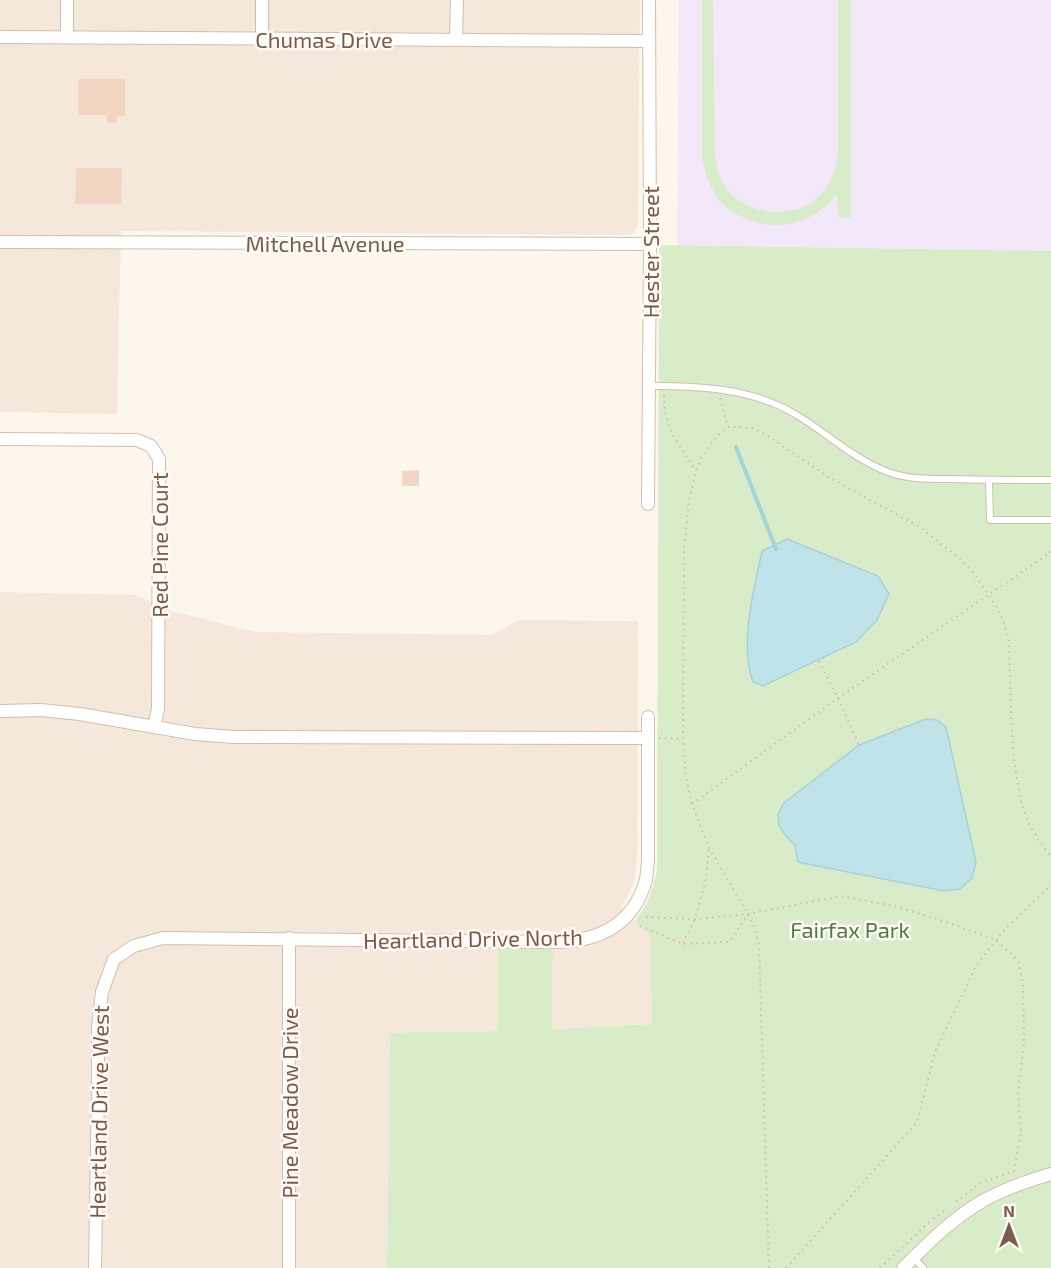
<svg xmlns="http://www.w3.org/2000/svg" width="1051" height="1268" font-family="'Exo 2',sans-serif">
<style>
.residential{fill:#f5e8da}
.education{fill:#f3e8fa}
.green{fill:#d8ecc9}
.water{fill:#bfe3e8;stroke:#a5d3da;stroke-width:1.5}
.lines{fill:none;stroke-linecap:round;stroke-linejoin:round}
.stream{stroke:#a5d3da;stroke-width:4}
.building{fill:#f3d5c3}
.lane-casing{stroke:#d1beb0;stroke-width:8}
.street-casing{stroke:#d1beb0;stroke-width:14}
.path{stroke:#d9b8a5;stroke-width:2;stroke-dasharray:1.5 4.5;stroke-linecap:butt}
.lane{stroke:#fff;stroke-width:6}
.street{stroke:#fff;stroke-width:12}
.labels{text-anchor:middle;dominant-baseline:central;stroke-width:5;stroke-linejoin:round;paint-order:stroke}
.street-label{font-size:22px;fill:#7a5c4d;stroke:#fffaf3}
.park-label{font-size:22px;fill:#537a41;stroke:#fffaf3}
</style>
<rect width="100%" height="100%" fill="#fdf6ec"/>
<g class="residential">
<path d="M0,0H640L638,224L635,233L627,235L121,231L117,414L0,412Z"/>
<path d="M0,592L136,595L172,611L255,632L492,635L519,620L638,621L637,860L635,879L629,893L621,908L650,935L652,1024L552,1029L553,931L499,930L498,1031L390,1034L387,1268H0Z"/>
</g>
<path class="education" d="M679,0H1051V251L677,245Z"/>
<g class="green">
<path d="M702,0H713L715,154C716,161 717,170 720,177C733,211 781,221 811,203C815,200 821,194 824,190C834,179 836,165 838,151V0H851V218L838,217L837,194C816,222 779,233 747,219C737,215 727,209 720,201C710,188 706,175 702,159Z"/>
<path d="M659,245L1051,251V1268H387L390,1033L498,1031V942H553L552,1029L652,1024L650,936L635,921C647,905 654,889 657,869Z"/>
</g>
<g class="water">
<path d="M787,539L878,576L889,594L877,620L856,642L763,686L753,682C739,643 754,590 762,551Z"/>
<path d="M926,719L937,720L946,727L976,862L972,878L960,889L944,891L798,862L795,845L785,835L779,826L778,814L784,803L859,745Z"/>
</g>
<g class="lines">
<path class="stream" d="M736,447L776,549"/>
</g>
<g class="building">
<path d="M78,79H125V116H117V123H107V115H78Z"/>
<path d="M76,168H122L121,204H75Z"/>
<path d="M419,470V486H402V471Z"/>
</g>
<g class="lines">
<g class="lane-casing">
<g id="lane">
<path d="M650,386C700,386 751,388 795,414C827,433 852,458 888,472C909,480 933,479 955,479C987,480 1019,480 1051,480"/>
<path d="M989,480L990,520H1051"/>
<path d="M914,1258L923,1268"/>
</g>
</g>
<g class="street-casing">
<g id="street">
<path d="M67,0V36"/>
<path d="M262,0V38"/>
<path d="M0,37L649,41"/>
<path d="M456,39L457,0"/>
<path d="M0,242L650,244"/>
<path d="M0,439L137,440L151,446L159,459L158,709L154,727"/>
<path d="M648,504L650,244L649,0"/>
<path d="M0,711L41,710L80,714L195,734L233,737L647,738"/>
<path d="M95,1268L98,1090V1028L102,992L114,959L134,946L163,938L553,942C597,942 633,926 646,880C647,874 647,867 648,861V717"/>
<path d="M289,1268V938"/>
<path d="M903,1268C927,1244 952,1219 981,1202C1003,1189 1027,1181 1051,1174"/>
</g>
</g>
<g class="path">
<path d="M664,395L665,412L672,434L696,471"/>
<path d="M720,398L728,427"/>
<path d="M819,661L838,698L859,745"/>
<path d="M659,738L683,739"/>
<path d="M692,804L838,698L1051,552"/>
<path d="M646,917L695,919L748,914"/>
<path d="M640,926L683,944L729,942L748,914L841,896L894,906L946,922L996,940L1018,960L1023,985L1024,1044L1018,1093L1021,1131L1014,1171L982,1182L953,1204"/>
<path d="M683,943L695,919L705,884L709,848"/>
<path d="M769,1268L759,946L755,929L748,914L709,848L692,804L686,777L683,739L684,550L689,501L696,471L701,458L717,436L728,427H741L755,429L768,436L830,478L918,526L959,558L974,573L999,611L1005,627L1009,643L1011,714L1014,759L1020,799L1028,822L1039,841L1051,856"/>
<path d="M786,1268L917,1122L935,1052L976,966L1005,929L1051,885"/>
<path d="M880,1268L927,1224L946,1209"/>
</g>
<use href="#lane" class="lane"/>
<use href="#street" class="street"/>
</g>
<g class="labels">
<g class="street-label">
<text x="324" y="39">Chumas Drive</text>
<text x="325" y="243">Mitchell Avenue</text>
<text transform="translate(650 252) rotate(-90)">Hester Street</text>
<text transform="translate(159 545) rotate(-90)">Red Pine Court</text>
<text transform="translate(473 938) rotate(-1)">Heartland Drive North</text>
<text transform="translate(289 1103) rotate(-90)">Pine Meadow Drive</text>
<text transform="translate(98 1112) rotate(-89)">Heartland Drive West</text>
</g>
<g class="park-label">
<text x="850" y="929">Fairfax Park</text>
</g>
</g>
<g transform="translate(1009 1226)" stroke="#fffaf3" stroke-width="4.5" paint-order="stroke">
<path d="M0-4.5L10 22L0 15L-10 22Z" fill="#7a5c4d"/>
<text y="-9" font-size="16" font-weight="bold" text-anchor="middle" fill="#7a5c4d">N</text>
</g>
</svg>
